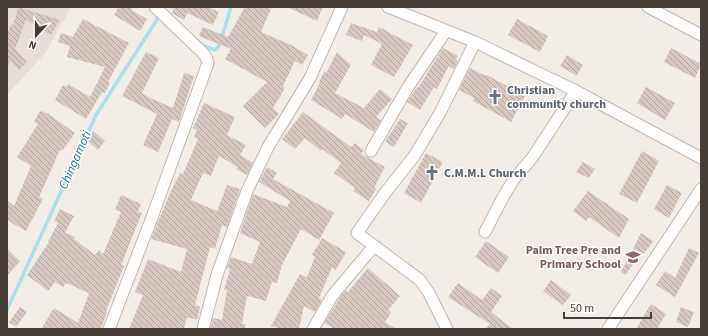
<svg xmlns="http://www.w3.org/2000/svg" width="708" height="336" font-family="'Source Sans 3',sans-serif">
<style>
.residential{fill:#e6ded7}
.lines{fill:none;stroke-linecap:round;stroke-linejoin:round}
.stream{stroke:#a9e0eb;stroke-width:3.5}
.building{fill:url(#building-back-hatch)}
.minor-casing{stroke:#c1b6ae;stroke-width:13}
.minor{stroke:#fff;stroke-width:11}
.labels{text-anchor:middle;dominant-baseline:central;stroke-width:3;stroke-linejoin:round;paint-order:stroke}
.worship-label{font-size:12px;font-weight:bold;fill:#5b616d;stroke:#fff;text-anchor:start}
.education-label{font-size:12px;font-weight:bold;fill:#785e54;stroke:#fff;text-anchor:end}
.water-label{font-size:13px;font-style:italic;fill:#2f7b8c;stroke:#fff}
</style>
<defs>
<pattern id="building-back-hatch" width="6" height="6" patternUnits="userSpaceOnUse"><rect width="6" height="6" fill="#d7c9c1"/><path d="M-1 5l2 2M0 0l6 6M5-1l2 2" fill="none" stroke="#b0a49e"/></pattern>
</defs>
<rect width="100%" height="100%" fill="#f3ede8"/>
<path class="residential" d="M7,7H71L46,52L7,95Z"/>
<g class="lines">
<g class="stream">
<path d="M201,45L215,50L219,46L231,7"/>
<path d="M7,310L96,115L158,18"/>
</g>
</g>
<g class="building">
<path d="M18,7L60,20L51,35L26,20L15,49L27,62L19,70L10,61L7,68V34L11,24L13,25Z"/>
<path d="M119,7H133L131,10L147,19L140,31L114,15Z"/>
<path d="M174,7H207L219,12L213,25L187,13L184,20L172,13Z"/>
<path d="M245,7H266L271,9L261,32L291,45L308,55L302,65L295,61L283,86L285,88L273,108L279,114L265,128L243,106L267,82L225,59L231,49L199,36L203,27L228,37Z"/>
<path d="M287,7H323L317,21Z"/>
<path d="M83,19L129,43L108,82H110L105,93L102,92L86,119L55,100L63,85L67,87L68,84L90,97L105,67L67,57L70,46L58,42L61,33L73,37Z"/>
<path d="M517,19L548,36L540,52L508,35Z"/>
<path d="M351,23L377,32L379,27L413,45L394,77L371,65L382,44L364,35L362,41L346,35Z"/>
<path d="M443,48L458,56L455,60L458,61L454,69L449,66L437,89L434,87L420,110L407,102L417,87L418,88Z"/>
<path d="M671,48L701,64L695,78L664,62Z"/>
<path d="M146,52L159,58L142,93L150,98L173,108L184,73L194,76L179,122L172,119L158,152L143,145L157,114L122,96Z"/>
<path d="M337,52L351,65L335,93L364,108L380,89L392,99L376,117L381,120L374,132L345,114L342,119L311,100L320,83L319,82L324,72L326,73Z"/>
<path d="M567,55L583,65L577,76L560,66Z"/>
<path d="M470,68L486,76L487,75L525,96L511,122L473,101L474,98L459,90Z"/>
<path d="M646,87L675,103L665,120L637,103Z"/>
<path d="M204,103L235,117L227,135L246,145L240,155L253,163L247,175L236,169L238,167L219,156L211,176L203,173L191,200L217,211L227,185L240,189L227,227L222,225L215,249L210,247L195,305L200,307L197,320L187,317L184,329H129L143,295L135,292L148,259L181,272L187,249L151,239L170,193L180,173L183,174L198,139L194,137L197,130L193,128Z"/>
<path d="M40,111L47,113L75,133L62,151L60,150L39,197L43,199L26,231L7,220V200L14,206L31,166L17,157L38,124L34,122Z"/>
<path d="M303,112L351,147L355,143L364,150L361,154L385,167L374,188L376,189L369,201L353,191L355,188L334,173L341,163L322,149L321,151L305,138L295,149L282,139Z"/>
<path d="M400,119L408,123L394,147L386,142V140Z"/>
<path d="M93,131L105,141L98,150L86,140Z"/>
<path d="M642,151L659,161L637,203L619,194Z"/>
<path d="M426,153L443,162L421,203L404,193Z"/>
<path d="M583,162L595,169L589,178L576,172Z"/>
<path d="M267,167L277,173L273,179L334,213L319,240L301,229L282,265L277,283L272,282L266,301L247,296L242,324H246L245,329H210L213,318L222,320L227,290H224L230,269L227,268L231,257L252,264L260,242L240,233L253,194L287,207L290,201L259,182Z"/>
<path d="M667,185L682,193L669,218L654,209Z"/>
<path d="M588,191L629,219L619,238L589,217L586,221L573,211Z"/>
<path d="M121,195L141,204L138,212L142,213L121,265L124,266L106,311L107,312L101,329H41L54,308L78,323L89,293L66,283L63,287L55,282L48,291L27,275L49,242H48L58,223L54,221L60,209L74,216L65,233L75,237L74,239L95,255L99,250L103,254L121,212L115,210Z"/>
<path d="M641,233L653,241L643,255L641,254L625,275L621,272Z"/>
<path d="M322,238L346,252L336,270L332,267L319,298L322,300L315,312L304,306L299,329H282L271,326L300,274L307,277L315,257L312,255Z"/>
<path d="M486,241L509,257L498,273L475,257Z"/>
<path d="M689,248L699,253L675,297L656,285L665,271L675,278Z"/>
<path d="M7,249L20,261L7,276Z"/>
<path d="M368,268L400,296L388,310L391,313L385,322L396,329H335L324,323L341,296L345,291L348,292Z"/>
<path d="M551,280L571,295L563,305L543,291Z"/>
<path d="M458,283L482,300L491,288L502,296L491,312L513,329H485L490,324L448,297Z"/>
<path d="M651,304L666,314L657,329H636Z"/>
<path d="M20,307L27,312L16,327L9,322Z"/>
<path d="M681,307L694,312L688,327L676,322Z"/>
</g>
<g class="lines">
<g class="minor-casing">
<g id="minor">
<path d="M388,7L475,42L576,91L701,158"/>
<path d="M648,7L701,35"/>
<path d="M371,151L408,87L446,31"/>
<path d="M485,232L502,199L514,179L532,158L576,91"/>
<path d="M109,329L151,220L208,63L206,57L202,52L155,7"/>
<path d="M203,329L217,275L247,191L268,147L310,78L342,7"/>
<path d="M313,329L332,296L374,246"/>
<path d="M447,329L429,293L420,280L357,233L385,193L415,155L441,111L475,42"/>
<path d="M608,329L701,189"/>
</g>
</g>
<use href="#minor" class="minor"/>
</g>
<defs>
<g id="church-bare" transform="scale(1.2)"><path d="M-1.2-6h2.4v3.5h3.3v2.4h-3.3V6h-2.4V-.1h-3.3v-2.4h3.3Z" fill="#6b7280" stroke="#fff" stroke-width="2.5" paint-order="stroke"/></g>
<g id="school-bare" transform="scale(1.2)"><path d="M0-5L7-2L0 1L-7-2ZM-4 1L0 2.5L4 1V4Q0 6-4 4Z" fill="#8d6e63" stroke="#fff" stroke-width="2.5" paint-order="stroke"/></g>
</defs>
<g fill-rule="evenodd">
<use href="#church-bare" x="495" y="97"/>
<use href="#church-bare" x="432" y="173"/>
<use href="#school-bare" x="633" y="257"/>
</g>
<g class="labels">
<g class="worship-label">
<text x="507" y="90">Christian<tspan x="507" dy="14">community church</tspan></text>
<text x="444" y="173">C.M.M.L Church</text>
</g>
<g class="education-label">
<text x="621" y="250">Palm Tree Pre and<tspan x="621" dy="14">Primary School</tspan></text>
</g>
<g class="water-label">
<text transform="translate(75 160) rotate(-66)">Chingamoti</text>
</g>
</g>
<rect width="708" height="336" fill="none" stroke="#463d37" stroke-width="16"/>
<g transform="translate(36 36) rotate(201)" stroke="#ffffff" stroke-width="3" paint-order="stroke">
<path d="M0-3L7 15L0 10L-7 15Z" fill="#463d37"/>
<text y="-6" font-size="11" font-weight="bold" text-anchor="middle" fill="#463d37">N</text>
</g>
<path d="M564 312v6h87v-6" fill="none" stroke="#463d37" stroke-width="2"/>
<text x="570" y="312" font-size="12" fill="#463d37" stroke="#ffffff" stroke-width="3" paint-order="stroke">50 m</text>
</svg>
